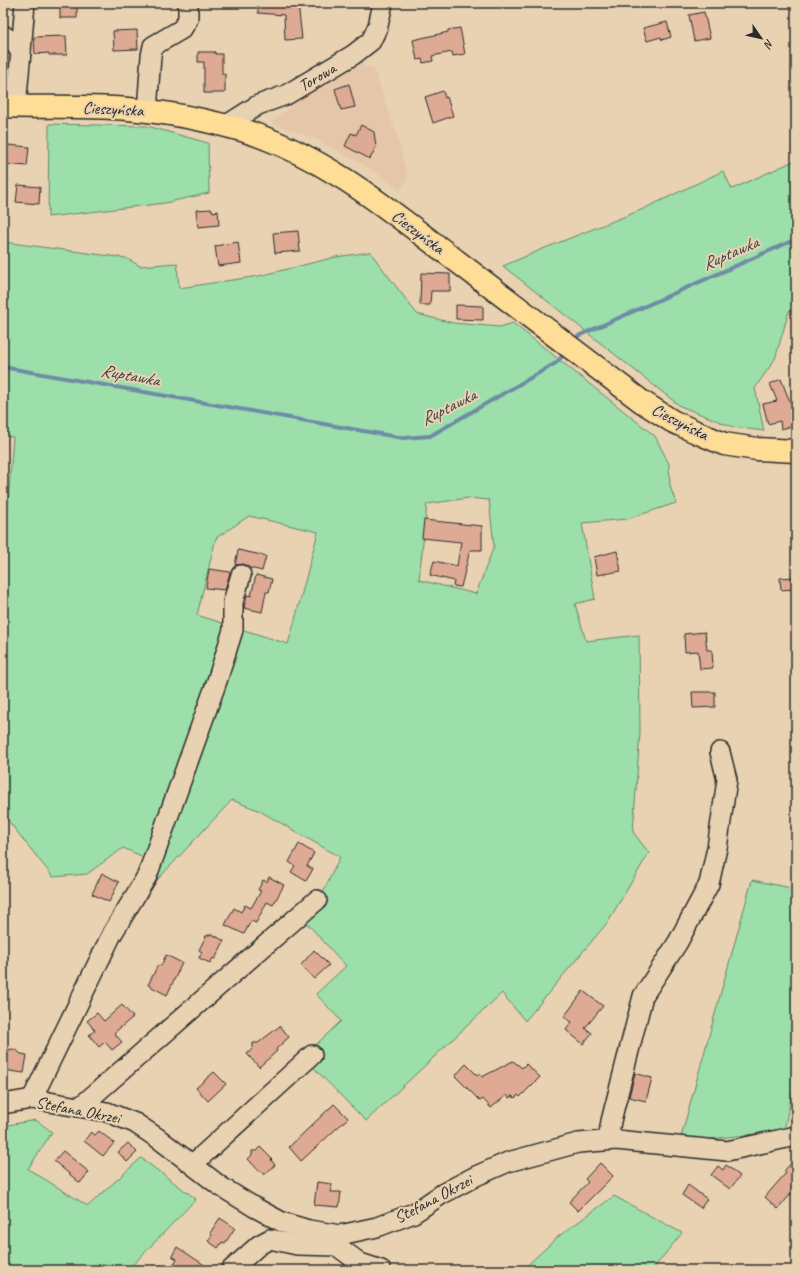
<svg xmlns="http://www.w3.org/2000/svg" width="799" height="1273" font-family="Caveat,sans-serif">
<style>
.built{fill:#e5c6a9}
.green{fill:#9cdfaa;stroke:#64856a;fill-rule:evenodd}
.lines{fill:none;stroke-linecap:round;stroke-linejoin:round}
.stream{stroke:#6e8ca5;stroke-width:4}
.building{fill:#dfaa94;stroke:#2b2b2b}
.minor-casing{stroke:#2b2b2b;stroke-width:22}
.major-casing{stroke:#2b2b2b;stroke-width:25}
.minor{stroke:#e8d2b2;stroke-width:19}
.major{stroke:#fedd96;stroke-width:22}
.labels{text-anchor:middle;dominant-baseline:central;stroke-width:4;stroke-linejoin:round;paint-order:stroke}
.street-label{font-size:17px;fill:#2b2b2b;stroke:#e8d2b2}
.water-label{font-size:18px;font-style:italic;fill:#3c434a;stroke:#e8d2b2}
</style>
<rect width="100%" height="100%" fill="#e8d2b2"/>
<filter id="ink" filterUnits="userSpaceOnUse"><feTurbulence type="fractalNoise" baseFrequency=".025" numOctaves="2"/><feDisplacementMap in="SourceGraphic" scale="8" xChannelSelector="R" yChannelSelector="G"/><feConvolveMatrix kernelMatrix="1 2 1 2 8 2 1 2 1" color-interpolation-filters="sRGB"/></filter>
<g filter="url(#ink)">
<path class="built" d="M359,65L374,69L399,143L408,178L400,190L366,166L313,138L271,123L299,100Z"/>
<g class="green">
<path d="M49,124L147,126L208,143L209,193L165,203L48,217Z"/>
<path d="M796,160V307L789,311L775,359L755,388L764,431L733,427L680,406L503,266L545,248L641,210L723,171L732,189Z"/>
<path d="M3,242L126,258L140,266L177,263L179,288L259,276L336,257L370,252L417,314L453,323L500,327L513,323L655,436L669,464L670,486L676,503L627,519L582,523L595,599L575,604L586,641L639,635L640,732L633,832L649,853L607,923L525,1021L502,993L366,1121L303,1057L341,1021L316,994L346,966L304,920L320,898L340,857L258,810L232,800L129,910L146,858L123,848L87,874L53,877L3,814V536L6,531L13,437L3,436ZM469,498L489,500L494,546L476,594L419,580L427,504ZM249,516L318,532L292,631L288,644L197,615L216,538Z"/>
<path d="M752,880L796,889V1073L784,1131L700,1140L681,1137Z"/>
<path d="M36,1120L52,1132L28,1169L88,1206L141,1158L196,1199L128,1270H3V1126Z"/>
<path d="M614,1196L682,1233L652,1270H522L559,1236Z"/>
</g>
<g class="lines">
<g class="stream">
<path d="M574,342L578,336L796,239"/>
<path d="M3,367L403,438L430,436L556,363L566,352"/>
</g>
</g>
<g class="building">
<path d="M258,3H298L302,39L285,40L284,15L258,13Z"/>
<path d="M60,4L77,5V18H60Z"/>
<path d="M704,12L710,38L694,41L689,15Z"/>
<path d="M667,22L671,37L662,40L661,37L647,41L643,28Z"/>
<path d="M460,28L465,54L453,56L452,52L432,56L433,61L423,63L422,59L417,60L413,40L448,32V30Z"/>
<path d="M137,30L138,49L114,50L113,31Z"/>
<path d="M66,36L67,55H49V53L35,54L34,37Z"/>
<path d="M198,52H215V54H222V74H225V93H204V62H198Z"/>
<path d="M349,84L355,107L341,110L335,89Z"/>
<path d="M443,91L445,98L447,97L453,116L433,123L425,97Z"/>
<path d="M361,125L374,132L376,147L370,159L345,146L351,133L356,135Z"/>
<path d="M8,145L29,147L27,166L3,164V153H7Z"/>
<path d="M18,185L40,187L39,204L16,202Z"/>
<path d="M212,209L213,212L218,211L219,225L198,227L196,210Z"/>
<path d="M298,231L300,251L275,253L273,233Z"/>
<path d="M238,242L241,263L218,266L215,246Z"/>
<path d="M421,273L450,274V291H431L430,305H420Z"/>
<path d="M456,305L483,306V320L456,319Z"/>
<path d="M781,379L790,402L796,401V425L781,429L780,421L768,424L763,404L777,401L770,384Z"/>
<path d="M424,520L482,526V550H470L461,587L453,586L454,581L430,575L434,561L457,566L461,542L422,538Z"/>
<path d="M238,550L266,556L262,571L250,568L244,564L235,565Z"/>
<path d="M617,551L621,571L597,575L594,557Z"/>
<path d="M209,569L230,572L225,590L206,588Z"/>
<path d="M256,575L272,579L269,592H266L262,612L244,608L247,595L251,596Z"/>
<path d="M796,577V589L781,590L780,578Z"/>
<path d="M705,632L707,650H712L713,668L700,669L698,651L685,652L684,634Z"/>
<path d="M692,692H715V707L693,708Z"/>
<path d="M299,844L314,853L307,866L313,869L306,881L291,872L295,866L289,862Z"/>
<path d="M102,873L119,882L109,902L92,894Z"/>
<path d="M269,877L284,885L273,905L267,902L256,923L251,921L244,934L225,925L234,908L241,912L245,905L251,908L261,891L258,890L263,880L267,882Z"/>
<path d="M212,934L224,941L215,959L213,958L210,963L199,958L202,952L199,950L206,936Z"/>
<path d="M314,950L329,965L314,979L301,965Z"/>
<path d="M166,955L182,963L167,995L148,985L158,965L161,966Z"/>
<path d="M583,991L603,1006L585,1028L592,1033L583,1044L566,1030L572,1022L564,1017Z"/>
<path d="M122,1005L133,1017L114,1033L122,1042L112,1050L105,1042L99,1047L89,1035L95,1030L87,1021L97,1013L104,1021Z"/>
<path d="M280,1026L289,1037L276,1049L277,1051L259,1067L247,1054L253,1048V1043H258Z"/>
<path d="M11,1049L16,1050L21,1054L27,1055L24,1073L3,1070V1053Z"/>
<path d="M513,1061L522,1068L526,1064L540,1077L520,1097L518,1095L515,1098L512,1096L509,1098L507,1095L491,1108L483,1099L480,1101L455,1076L466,1064L477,1075L480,1073L482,1077Z"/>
<path d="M214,1072L226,1084L208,1101L196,1088Z"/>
<path d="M635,1073L652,1078L646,1101L629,1097Z"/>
<path d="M334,1104L348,1118L301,1161L289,1147Z"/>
<path d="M99,1131L114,1143L103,1156L84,1141L91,1132L95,1135Z"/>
<path d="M128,1143L137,1152L127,1162L118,1152Z"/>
<path d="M260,1147L272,1159L271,1160L275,1165L264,1175L260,1170L259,1171L248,1159L252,1155V1151H256Z"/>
<path d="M63,1151L89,1172L80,1183L54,1161Z"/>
<path d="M796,1158V1188L778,1209L765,1197L786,1173L784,1171Z"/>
<path d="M600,1163L613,1176L578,1211L569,1202L588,1182L585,1179Z"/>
<path d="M726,1165L740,1176L730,1189L711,1175L718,1166L723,1170Z"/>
<path d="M317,1182L332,1184L331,1192H341L339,1207L314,1205Z"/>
<path d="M688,1185L707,1199L701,1208L682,1195Z"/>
<path d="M220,1218L235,1228L225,1243L222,1242L218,1248L208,1241L212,1235L210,1233Z"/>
<path d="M177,1247L212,1270H170L177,1259L172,1256Z"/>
</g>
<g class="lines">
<g class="minor-casing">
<g id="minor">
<path d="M3,35L14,43L21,52L16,106"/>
<path d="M21,52L25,3"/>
<path d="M147,111L151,56L153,46L182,29L188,19V3"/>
<path d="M225,126L258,105L286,95L353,55L371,41L378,26L383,3"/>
<path d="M32,1099L112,934L147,876L217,681L233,630V602L241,575"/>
<path d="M3,1104L32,1099L107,1112L135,1123L159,1139L220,1186L254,1207L282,1222L309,1230L340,1235L377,1227L414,1213L442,1194L476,1176L508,1162L578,1143L616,1140L727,1151L796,1136"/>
<path d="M80,1107L317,900"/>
<path d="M608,1140L611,1121L643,996L678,942L709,884L717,848L727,780L720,752"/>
<path d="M193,1164L312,1055"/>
<path d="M340,1235L337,1246L360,1263L381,1270"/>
<path d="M231,1270L259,1245L270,1239L297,1245L337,1246"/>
</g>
</g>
<g class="major-casing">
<path id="major" d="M3,106C48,108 93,105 138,110C174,113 210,121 245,131C325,156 392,212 458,262C519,309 580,355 641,401L672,421L696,432L724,444L757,449L796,451"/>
</g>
<use href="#minor" class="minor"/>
<use href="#major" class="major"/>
</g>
</g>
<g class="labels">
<g class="street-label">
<text transform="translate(317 77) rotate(-31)">Torowa</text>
<text transform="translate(113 109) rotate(3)">Cieszyńska</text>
<text transform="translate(418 232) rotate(37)">Cieszyńska</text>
<text transform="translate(680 422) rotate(27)">Cieszyńska</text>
<text transform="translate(78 1110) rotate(11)">Stefana Okrzei</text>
<text transform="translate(433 1199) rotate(-28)">Stefana Okrzei</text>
</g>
<g class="water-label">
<text transform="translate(730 253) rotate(-24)">Ruptawka</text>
<text transform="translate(130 375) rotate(10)">Ruptawka</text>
<text transform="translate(448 407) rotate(-27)">Ruptawka</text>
</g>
</g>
<rect width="799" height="1273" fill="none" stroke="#e8d2b2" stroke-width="16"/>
<rect x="8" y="8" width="783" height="1257" fill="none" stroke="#2b2b2b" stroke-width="1.5" filter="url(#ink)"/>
<g transform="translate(761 38) rotate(124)" stroke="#e8d2b2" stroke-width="3" paint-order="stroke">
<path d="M0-3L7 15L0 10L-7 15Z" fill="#2b2b2b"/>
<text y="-6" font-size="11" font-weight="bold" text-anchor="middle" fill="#2b2b2b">N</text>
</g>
</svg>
